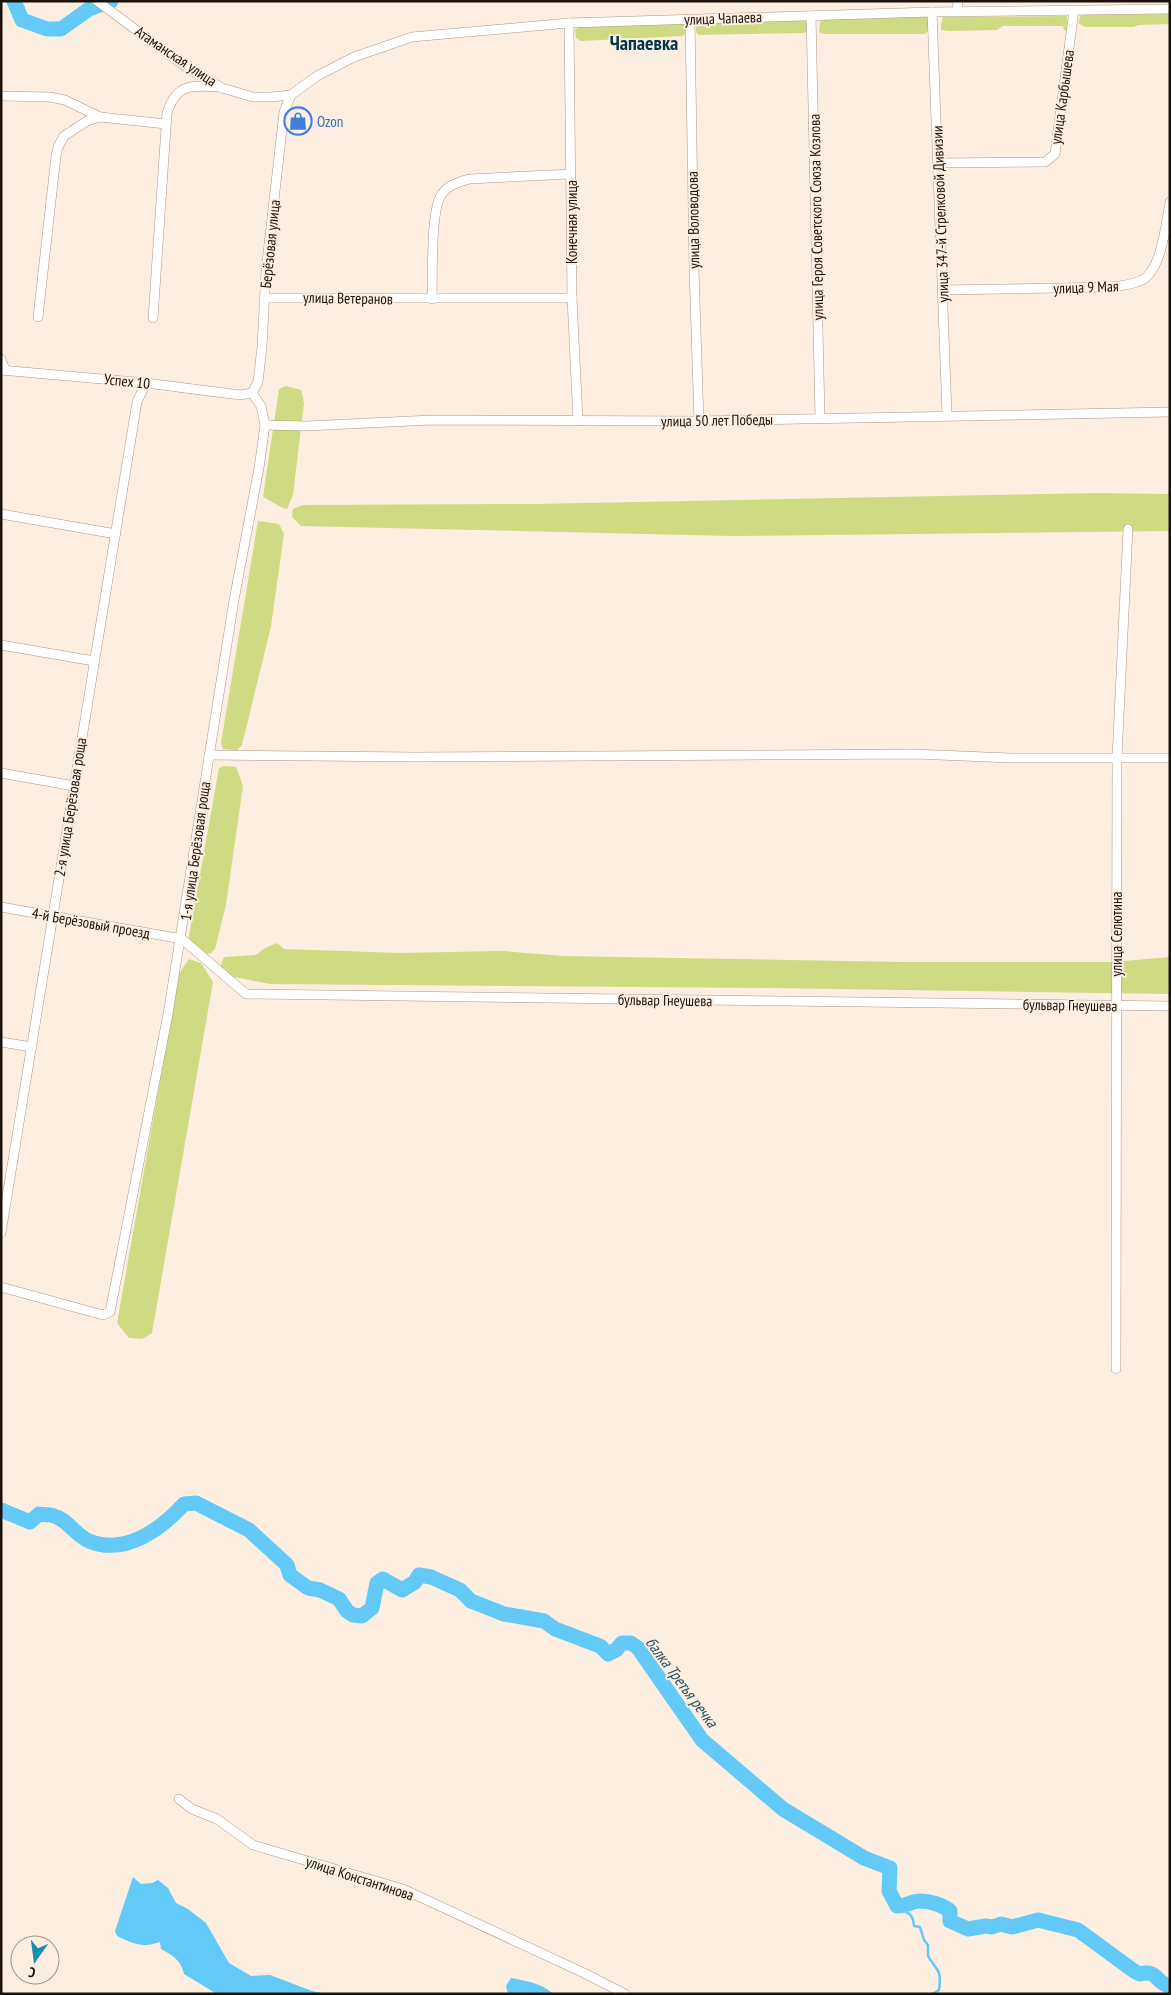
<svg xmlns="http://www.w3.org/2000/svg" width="1171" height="1995" font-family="'PT Sans Narrow',sans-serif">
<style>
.green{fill:#cedb82}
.water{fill:#63c9f6}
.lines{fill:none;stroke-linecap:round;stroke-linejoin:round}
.stream{stroke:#63c9f6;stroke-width:2.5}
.river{stroke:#63c9f6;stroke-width:15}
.minor-casing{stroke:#ae9785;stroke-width:10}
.minor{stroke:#fff;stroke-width:9}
.labels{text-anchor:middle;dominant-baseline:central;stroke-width:4;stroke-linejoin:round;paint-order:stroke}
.street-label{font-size:15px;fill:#1a120b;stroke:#fdeee2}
.shop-label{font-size:15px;fill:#366cbe;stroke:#fdeee2;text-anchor:start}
.water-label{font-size:16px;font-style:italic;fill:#275366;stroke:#fdeee2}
.district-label{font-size:20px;font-weight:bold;fill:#003547;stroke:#fdeee2}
</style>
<rect width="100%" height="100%" fill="#fdeee2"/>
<g class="green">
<path d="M1170,14V24L1138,25L1134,27H1085L1078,23L1081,15Z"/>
<path d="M924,16L928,18L929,30L925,34H824L819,32L820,22L823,19Z"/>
<path d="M1067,16V31L1064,30L1063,26H1003L997,30L949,31L941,30V25L943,17Z"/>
<path d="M804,19L806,21L807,32L803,33L698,35L696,32V24L699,22Z"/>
<path d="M681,23L685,25V34L682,36L581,41L576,38L575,30L579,27Z"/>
<path d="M286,386L301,390L304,403L293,495L287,509L283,508L263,497L279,389Z"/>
<path d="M1096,493L1170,494V531L732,536L301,526L292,517L293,509L303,505L536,504Z"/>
<path d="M258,521L279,524L284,534L271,626L242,745L237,750L223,749L221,743Z"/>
<path d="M224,766L236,767L243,786L226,905L215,949L210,954L199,953L188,942L219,768Z"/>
<path d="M277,943L284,949L399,953L503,951L563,956L901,962H1113L1170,957V994L771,988L270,984L234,977L219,970L224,957L256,955L265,948Z"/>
<path d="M189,959L201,963L213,982L152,1333L142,1339L129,1338L117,1323L179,974Z"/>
</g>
<g class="water">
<path d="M133,1877L141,1884L152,1883L158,1880L168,1888L176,1903L188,1909L206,1923L229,1963L251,1976L270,1975L312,1991L326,1994H217L184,1974C181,1960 172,1955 161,1949L160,1942C142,1948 134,1944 117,1936L115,1931Z"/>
<path d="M511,1978C526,1981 542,1983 553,1994H508L506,1986Z"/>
</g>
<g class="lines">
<path class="stream" d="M897,1906C908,1913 913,1913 914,1926L920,1927L924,1940L928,1945V1956C937,1971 942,1969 939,1990L932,1994"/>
<g class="river">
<path d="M14,1L22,20L47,29H61L89,9L111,1"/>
<path d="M1,1510L30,1522L39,1514C43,1515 49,1514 54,1516C67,1519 76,1536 89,1541C125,1556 161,1529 184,1504L196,1503L249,1530L287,1565L290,1575L308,1588L320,1590L339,1599L347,1611L353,1615L362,1616L372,1608L377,1583L383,1579L402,1590L415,1582L419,1575L431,1577L460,1590L471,1601L504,1614L544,1621L555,1629L600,1646L608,1654L616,1650L622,1643H631L638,1648L702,1740L783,1809L864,1858L890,1868L889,1891L897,1906C908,1906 913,1900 920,1901C930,1901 943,1905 950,1911V1921L968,1929L986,1926L992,1927L1001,1924L1012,1927L1038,1920L1078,1930L1134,1971L1140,1974C1158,1969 1156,1984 1170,1986"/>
</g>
<g class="minor-casing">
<g id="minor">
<path d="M97,1L186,67L222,88L253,97H271L291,95L317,76L354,57L412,37L569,23L932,12L1170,9"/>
<path d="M932,12L947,415"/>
<path d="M957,12L958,1"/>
<path d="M811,16L820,418"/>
<path d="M690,19L694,269L699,421"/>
<path d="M569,23L572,298L578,421"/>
<path d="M1,96L49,97L65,100L100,117"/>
<path d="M938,163L1045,162L1055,154L1074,10"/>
<path d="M943,290L1112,287C1122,285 1133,285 1142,280C1162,270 1166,222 1170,202"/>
<path d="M265,298H572"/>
<path d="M432,299C433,278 430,209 442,194C448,185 459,182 469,179L571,174"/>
<path d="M38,317L56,156L58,147L64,136L87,121L100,117L166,124"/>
<path d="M153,318L167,113C176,83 193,85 219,87"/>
<path d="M1,359L5,370"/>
<path d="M1,370L146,383L240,395L252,393"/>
<path d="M252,393L258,382L262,347L266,271L284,112L291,95"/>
<path d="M265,425L306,426L432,420L699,421L1170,412"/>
<path d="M1,514L116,534"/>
<path d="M1,645L94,661"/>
<path d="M209,755L417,757L914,754L1011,758H1170"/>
<path d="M1,773L74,786"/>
<path d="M1,907L182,939L246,994L1170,1006"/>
<path d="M1,1042L32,1047"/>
<path d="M1,1233L137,402L146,383"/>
<path d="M1,1287L103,1315L110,1312L168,1014L234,600L259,468L265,425L261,406L252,393"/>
<path d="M1116,1369L1117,757L1128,529"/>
<path d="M179,1799L192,1809L217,1819L253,1845L403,1889L584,1973L625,1994"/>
</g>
</g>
<use href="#minor" class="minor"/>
</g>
<defs>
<g id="shop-ring" transform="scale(1.4375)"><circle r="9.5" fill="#fdeee2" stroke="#3f7fe0" stroke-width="1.5"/><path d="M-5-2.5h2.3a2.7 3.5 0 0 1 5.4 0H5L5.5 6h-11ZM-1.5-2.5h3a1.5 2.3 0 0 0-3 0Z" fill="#3f7fe0"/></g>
</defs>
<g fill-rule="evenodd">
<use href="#shop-ring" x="298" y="121"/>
</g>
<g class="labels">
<g class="street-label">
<text transform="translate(723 18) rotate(-2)">улица Чапаева</text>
<text transform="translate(176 56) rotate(34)">Атаманская улица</text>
<text transform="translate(1062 97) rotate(-82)">улица Карбышева</text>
<text transform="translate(940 214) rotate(-92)">улица 347-й Стрелковой Дивизии</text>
<text transform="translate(816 217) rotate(-91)">улица Героя Советского Союза Козлова</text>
<text transform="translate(693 220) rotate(-91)">улица Воловодова</text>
<text transform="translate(571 222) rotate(-90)">Конечная улица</text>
<text transform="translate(270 244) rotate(-84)">Берёзовая улица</text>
<text transform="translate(1086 287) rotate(-2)">улица 9 Мая</text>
<text transform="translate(348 298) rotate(1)">улица Ветеранов</text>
<text transform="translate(127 381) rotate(6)">Успех 10</text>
<text transform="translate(717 420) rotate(-1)">улица 50 лет Победы</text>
<text transform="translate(70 807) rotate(-81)">2-я улица Берёзовая роща</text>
<text transform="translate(195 851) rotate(-82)">1-я улица Берёзовая роща</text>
<text transform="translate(91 923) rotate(10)">4-й Берёзовый проезд</text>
<text transform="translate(1116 934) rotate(-90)">улица Селютина</text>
<text transform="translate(665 1000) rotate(1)">бульвар Гнеушева</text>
<text transform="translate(1070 1005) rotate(1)">бульвар Гнеушева</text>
<text transform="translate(360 1878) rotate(18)">улица Константинова</text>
</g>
<g class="shop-label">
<text x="317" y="121">Ozon</text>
</g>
<g class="water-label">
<text transform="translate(682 1682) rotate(53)">балка Третья речка</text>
</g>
<g class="district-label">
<text x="644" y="43">Чапаевка</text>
</g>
</g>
<rect width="1171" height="1995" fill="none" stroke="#1a120b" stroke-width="5"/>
<g transform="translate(35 1960) rotate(194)"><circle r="24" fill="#fdeee2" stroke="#a2968c"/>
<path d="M0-4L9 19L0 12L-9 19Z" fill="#1b8bb0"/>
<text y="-8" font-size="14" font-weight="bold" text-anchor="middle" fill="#1a120b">С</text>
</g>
</svg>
